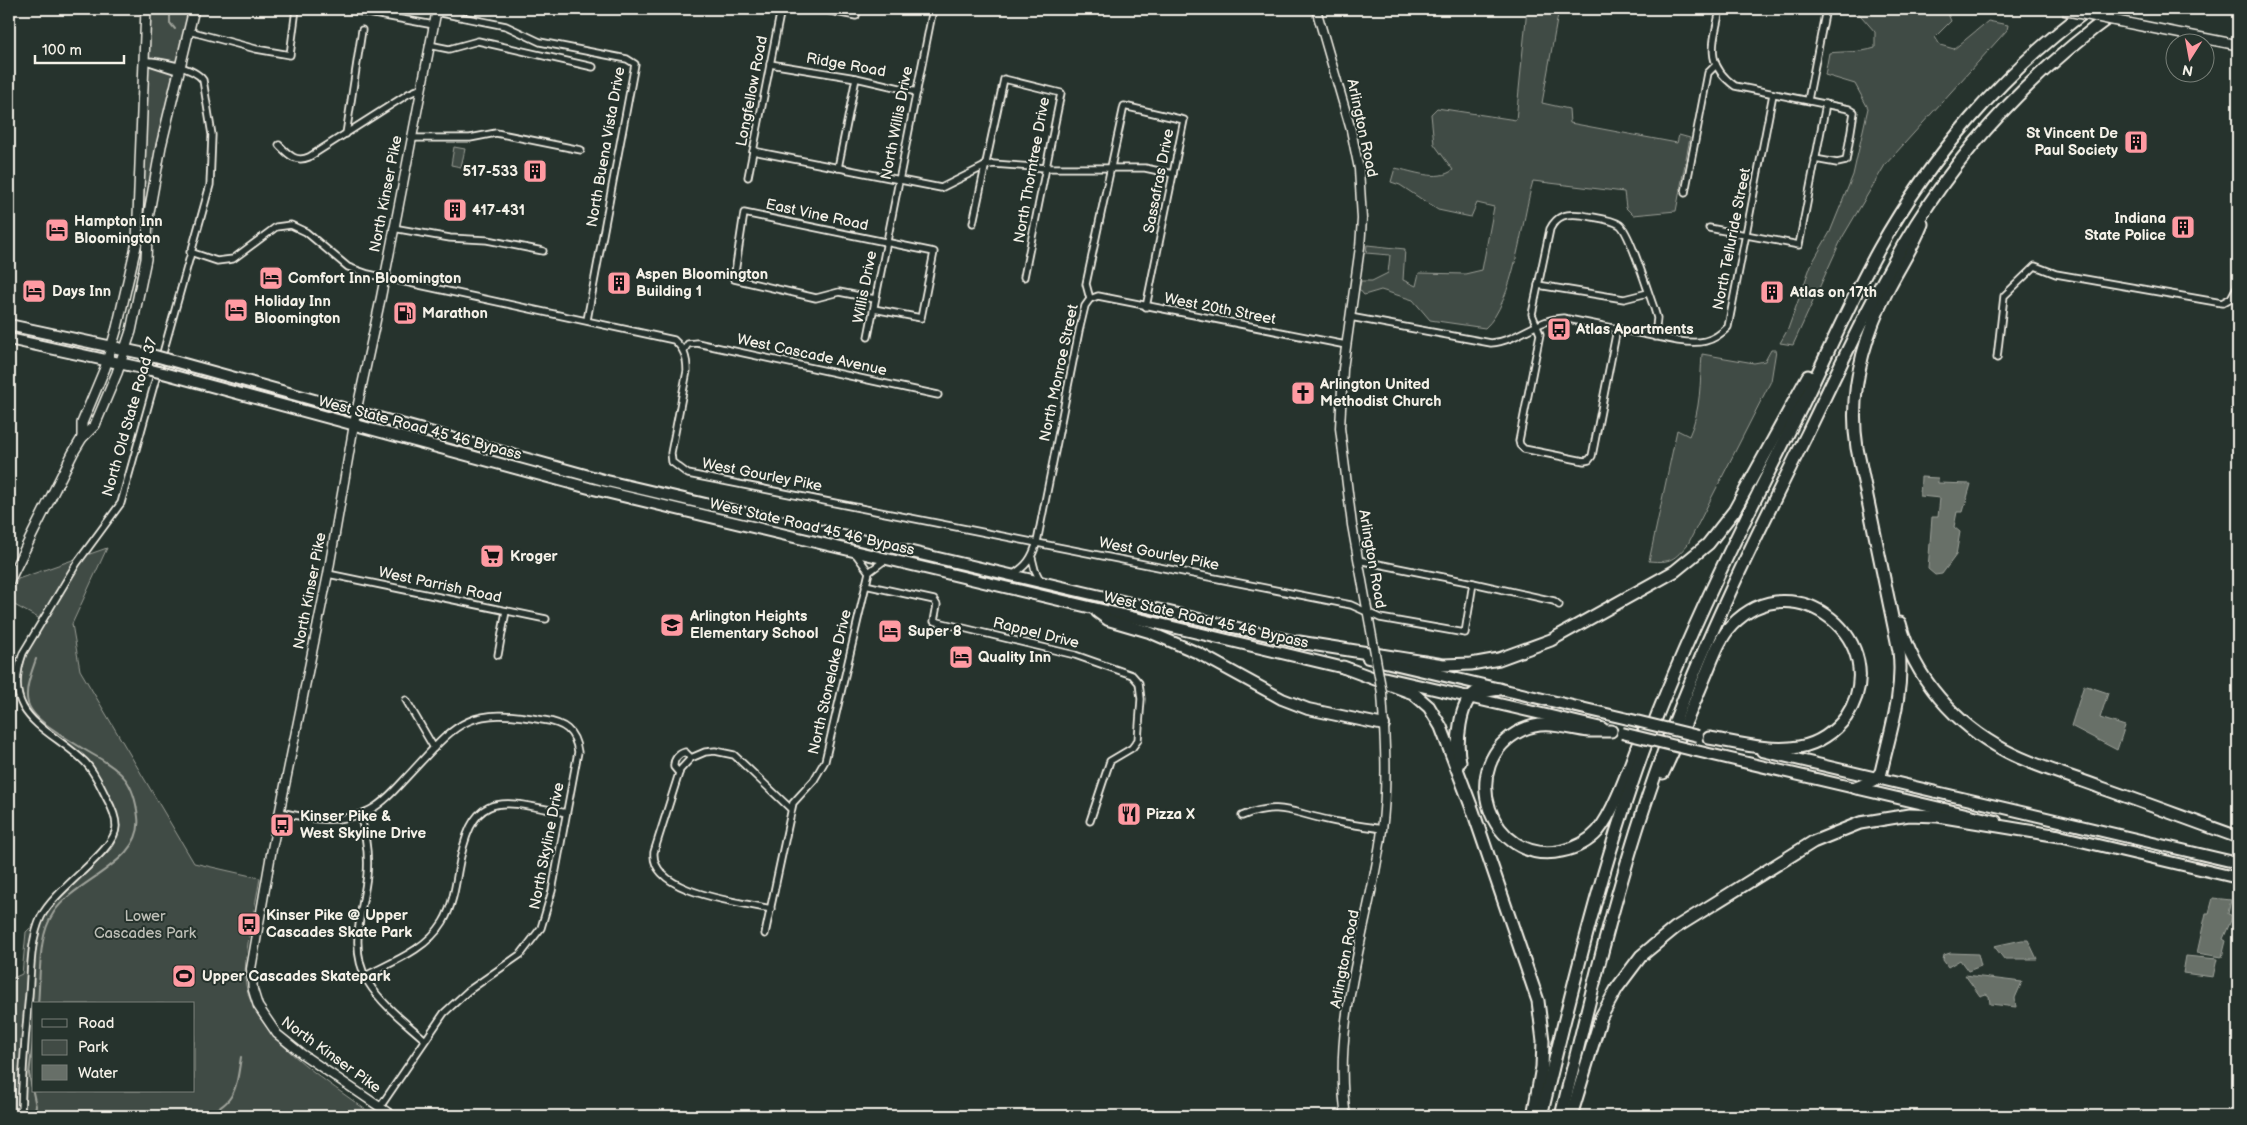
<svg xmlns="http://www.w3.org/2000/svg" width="2247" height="1125" font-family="'Balsamiq Sans',sans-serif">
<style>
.green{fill:#414b45;stroke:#9a9e96;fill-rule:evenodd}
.water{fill:#676f68;stroke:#9fa39b}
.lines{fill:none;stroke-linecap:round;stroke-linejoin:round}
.stream{stroke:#9fa39b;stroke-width:2}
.minor-casing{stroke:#f4f1e8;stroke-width:9}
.tertiary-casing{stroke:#f4f1e8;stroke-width:11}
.secondary-casing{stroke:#f4f1e8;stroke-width:12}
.primary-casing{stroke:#f4f1e8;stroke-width:12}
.trunk-casing{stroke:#f4f1e8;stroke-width:14}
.motorway-casing{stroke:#f4f1e8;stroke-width:15}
.minor{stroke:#26332d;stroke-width:5.5}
.tertiary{stroke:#26332d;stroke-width:8}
.secondary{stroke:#26332d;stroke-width:9}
.primary{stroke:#26332d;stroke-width:9}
.trunk{stroke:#26332d;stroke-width:10}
.motorway{stroke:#26332d;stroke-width:11}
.tertiary-bridge-casing{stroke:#f4f1e8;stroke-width:11;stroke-linecap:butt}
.secondary-bridge-casing{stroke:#f4f1e8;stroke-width:12;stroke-linecap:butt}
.trunk-bridge-casing{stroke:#f4f1e8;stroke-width:14;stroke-linecap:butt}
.tertiary-bridge{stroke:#26332d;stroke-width:8}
.secondary-bridge{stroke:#26332d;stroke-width:9}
.trunk-bridge{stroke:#26332d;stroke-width:10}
.labels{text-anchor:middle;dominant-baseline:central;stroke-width:4;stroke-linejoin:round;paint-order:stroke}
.street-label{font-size:15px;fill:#f4f1e8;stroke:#26332d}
.poi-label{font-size:15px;font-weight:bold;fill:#f4f1e8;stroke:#26332d;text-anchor:start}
.park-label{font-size:15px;fill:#bebfb7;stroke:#26332d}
</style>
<rect width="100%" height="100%" fill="#26332d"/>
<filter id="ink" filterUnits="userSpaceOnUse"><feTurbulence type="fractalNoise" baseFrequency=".02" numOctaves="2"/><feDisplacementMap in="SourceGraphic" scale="10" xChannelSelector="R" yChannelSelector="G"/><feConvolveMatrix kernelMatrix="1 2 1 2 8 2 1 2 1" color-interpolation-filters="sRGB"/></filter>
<g filter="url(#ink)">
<g class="green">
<path d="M150,9H190L144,237L143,215Z"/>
<path d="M1527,9H1559L1542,103L1569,109L1570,123L1677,143L1679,135L1690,138L1676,211L1633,215L1626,208L1624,192L1533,181C1522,219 1514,303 1485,328L1430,320L1413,300L1381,290L1364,295L1359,289L1361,281H1372L1388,273L1390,255L1366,253L1367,245L1405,249L1403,280L1416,286L1419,273L1465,274L1482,270L1494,207L1477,203L1471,217L1438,210L1400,185L1391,182L1395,168C1412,171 1438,182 1453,170L1434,144L1431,114L1437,108L1516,120Z"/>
<path d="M1855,9H1916L1936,14H1948L1951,21L1935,37L1940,45L1954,49L1988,21L2008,25L2007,30L1885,165L1842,238L1793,345L1780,343L1788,329L1811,265L1830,232L1853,175L1868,108L1855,84L1825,75L1829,53C1845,51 1860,53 1875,48V32Z"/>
<path d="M454,147L465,149L461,167L451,165Z"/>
<path d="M1771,350H1776L1771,381L1688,544C1674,560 1671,563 1649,561L1677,430L1689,436C1701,410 1700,382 1702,354L1754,363L1765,361Z"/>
<path d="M107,548L72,624L80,670L194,863L260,878C255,908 246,943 245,973C244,1033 331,1083 374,1116H9V980L22,974L26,932L111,849L118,836L119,823C109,803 102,779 88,761C77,748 58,740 45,730C3,696 23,660 42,620L9,602V596L18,579ZM34,1004H194V1091H34Z"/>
</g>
<g class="water">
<path d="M1921,477L1938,478V483L1971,484L1963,512H1957L1954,527L1960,532L1956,555L1942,574L1935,575L1928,569L1932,517H1938L1940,498L1920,496Z"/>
<path d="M2084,685L2108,693L2100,718L2125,726L2117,750L2071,726Z"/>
<path d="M2213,898L2231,900L2228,914L2233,916L2223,939L2226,941L2222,957L2197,953L2206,913H2209Z"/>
<path d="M2022,940H2028L2037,959H2004L1994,946Z"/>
<path d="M1950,953L1978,954L1981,966L1968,971L1960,960L1948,967L1943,960L1944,955Z"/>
<path d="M2186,956L2217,959L2213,977L2183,973Z"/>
<path d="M1965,975L2022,982L2015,998L2016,1007L1990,1004L1989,996L1986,994L1980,996Z"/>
</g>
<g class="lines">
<g class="stream">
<path d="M170,9V23L175,29"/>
<path d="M36,659C32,671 24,690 28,703C31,713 42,722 51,728C64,737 78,746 92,754C123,771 134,782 138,817C144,862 76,879 54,912C37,937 41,974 38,1004"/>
<path d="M34,1035L29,1074L36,1106L34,1116"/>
<path d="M201,1116C236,1105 236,1089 241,1057"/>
</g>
<g class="minor-casing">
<g id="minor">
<path d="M346,9L434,25"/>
<path d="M820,9L856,16L857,9"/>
<path d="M1720,9C1714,42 1703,63 1735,86L1849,109L1854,112L1846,161L1837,163L1815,159"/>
<path d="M436,12L506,26L540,42L627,59L635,64L587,320"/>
<path d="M189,31L256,49L290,55L296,9"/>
<path d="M429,45L449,49L478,41L593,67"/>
<path d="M2236,45L2238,37"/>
<path d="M146,61L174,70L180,68"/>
<path d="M770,64L856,78L917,92"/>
<path d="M1808,100L1826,9"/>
<path d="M346,134L362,30"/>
<path d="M411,138H470L496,133L581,150"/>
<path d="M279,145C288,154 295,163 309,157L408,94L422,88"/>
<path d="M753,151L941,188L985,166L993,164L1046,168H1145L1173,174"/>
<path d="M838,168L856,78"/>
<path d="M748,177L781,9"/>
<path d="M1685,193L1708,73L1716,65"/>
<path d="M973,223L1004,79L1061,93L1024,277"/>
<path d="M393,228L450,238L487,240L543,251"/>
<path d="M1709,228L1799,245L1826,104"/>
<path d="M190,252L217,261L233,259L276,227L291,225L306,232L348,267L368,274L674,340C684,349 687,357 687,371L671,453L672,462L688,474L1351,605L1380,618L1465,633L1473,583L1358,560"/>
<path d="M1538,285L1624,299L1648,293"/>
<path d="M1090,299L1098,296L1346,345"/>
<path d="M874,309L921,318L934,252L744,213L734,279L816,298L839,292L875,299"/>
<path d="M1350,317L1491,343C1518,341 1537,319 1563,318L1678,341C1700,344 1712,343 1728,327L1773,94"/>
<path d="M1617,329L1592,456L1589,460L1584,461L1524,449L1520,445L1519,441L1540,334L1532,314L1550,229C1557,215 1567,213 1582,215C1594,218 1610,218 1620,225C1630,233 1648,292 1654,308L1657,318L1655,337"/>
<path d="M868,337L933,9"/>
<path d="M684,350L688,344L697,343L938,395"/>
<path d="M1997,358L2004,296L2035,266L2056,274L2222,303L2231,298L2238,285"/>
<path d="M855,553L869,572"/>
<path d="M1032,558L1035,570L1041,582"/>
<path d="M328,574L546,619"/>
<path d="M1012,575C1027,566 1032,558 1037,542L1079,331L1085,306L1090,299L1086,284L1124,106L1184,120L1146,307"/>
<path d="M1473,583L1554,601L1559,605"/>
<path d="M865,585L934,600L937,605L934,621L1075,655L1132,675L1139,683L1141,699L1138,740L1132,748L1110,761L1090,821"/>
<path d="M498,655L506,611"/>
<path d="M406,700L434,748"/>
<path d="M679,773L674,767C673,760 678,754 685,752L691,758"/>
<path d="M280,812C310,819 341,825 370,810C383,803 394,791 404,780C455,726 463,705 543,720C564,723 575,730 578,752L552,891L541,928L521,954L468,991L444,1013L380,1107"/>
<path d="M360,815C366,835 369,854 367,875C363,911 348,948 368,982C382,1005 405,1022 424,1039"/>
<path d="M1242,816C1277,801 1294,813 1328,820C1346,824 1364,826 1382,829"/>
<path d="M771,909C742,902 650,894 654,852L680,770L691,758L705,752L715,751L734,755L791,809"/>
<path d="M765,934L793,803L814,780L825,761L869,572L885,560"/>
<path d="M365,976C392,962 426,950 443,922C452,907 455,889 458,871C472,790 496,799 566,813"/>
<path d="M21,1116C22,1076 25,1036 29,995C31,970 30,941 41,917C55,888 117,850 116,826C116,816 111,806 106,797C100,785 94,771 85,762C49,727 0,718 23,653L77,563L121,503L210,185L212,135L203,80C194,67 160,61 145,61"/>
</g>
</g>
<g class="tertiary-casing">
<g id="tertiary">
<path d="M1316,9L1351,130L1359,169L1362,219L1360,247L1343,369L1340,428L1352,525L1373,642"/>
<path d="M393,1116L302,1054L277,1034L258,1006L253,990L251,969L271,854L328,574L356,413L381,297L437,9"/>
<path d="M1346,1116C1331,1021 1370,924 1382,830C1388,784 1385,739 1382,693"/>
</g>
</g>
<g class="secondary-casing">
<path id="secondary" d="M2127,23L2238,45"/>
</g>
<g class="primary-casing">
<g id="primary">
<path d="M82,438V423L105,368L117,328L137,242L146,9"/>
<path d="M9,581L73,453L82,438L95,425L117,373L131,331L146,259L148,218L161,146L194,9"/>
</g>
</g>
<g class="trunk-casing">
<g id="trunk">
<path d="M9,325L155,356"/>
<path d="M9,339L151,370"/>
<path d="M166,359L607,481L1306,644"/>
<path d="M163,373L589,488L1349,669"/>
<path d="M1097,612L1108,620L1149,632L1198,653L1282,699L1308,709L1384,725"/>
<path d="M1368,658L1628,719"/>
<path d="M1378,676L1602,728"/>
<path d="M1692,750L1996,821"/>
<path d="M1762,751L2238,863"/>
<path d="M2051,834L2238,878"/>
</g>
</g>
<g class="motorway-casing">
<g id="motorway">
<path d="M1900,623C1914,678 1956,725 2006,751C2036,767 2071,776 2102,788C2148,804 2193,821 2238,837"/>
<path d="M1299,642L1443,665L1471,664L1499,659L1551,640L1675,571L1708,544L1734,511L1808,376"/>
<path d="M1343,667L1413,693L1429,707L1441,727L1473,811L1538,1001L1543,1041L1542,1067L1533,1116"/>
<path d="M1611,731C1604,731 1596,731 1589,731C1565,728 1545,719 1522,730C1454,763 1490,867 1562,851C1576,848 1589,841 1598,831C1616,809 1631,761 1642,734"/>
<path d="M1460,762C1456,744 1459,704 1475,693L1499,689"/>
<path d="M1663,773C1678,742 1691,710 1704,679C1712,661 1718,640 1732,625C1794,560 1896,642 1846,717C1835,732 1818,744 1799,747C1770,752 1738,743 1709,738"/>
<path d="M1856,788L1874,781L1881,772C1890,732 1904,692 1899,651L1857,448C1848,392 1863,339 1888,289C1899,267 1913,247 1922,224"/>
<path d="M1541,1116C1571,994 1600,871 1643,752C1687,633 1744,521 1801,408C1827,355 1850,301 1879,249C1931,156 2003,72 2089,9"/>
<path d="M1561,1116C1591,995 1619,873 1662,756C1702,644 1755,538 1808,432C1842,362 1875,290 1916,224C1969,139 2039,67 2120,9"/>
<path d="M1571,1116L1601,1017L1617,988L1641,956L1675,928L1813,842L1860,823L1909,815L1938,816L2059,836"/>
</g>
</g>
<use href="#minor" class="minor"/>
<use href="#tertiary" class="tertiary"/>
<use href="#secondary" class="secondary"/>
<use href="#primary" class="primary"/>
<use href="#trunk" class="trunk"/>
<use href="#motorway" class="motorway"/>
<g class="tertiary-bridge-casing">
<path id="tertiary-bridge" d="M1373,642L1382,693"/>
</g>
<g class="secondary-bridge-casing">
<path id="secondary-bridge" d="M2063,10L2127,23"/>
</g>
<g class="trunk-bridge-casing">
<g id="trunk-bridge">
<path d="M155,356L166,359"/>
<path d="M151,370L163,373"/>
<path d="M1628,719L1698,736"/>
<path d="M1622,733L1692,750"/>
</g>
</g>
<use href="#tertiary-bridge" class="tertiary-bridge"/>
<use href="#secondary-bridge" class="secondary-bridge"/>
<use href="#trunk-bridge" class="trunk-bridge"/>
</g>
</g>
<defs>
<g id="building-square" transform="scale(1.25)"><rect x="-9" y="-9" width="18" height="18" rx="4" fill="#ff9aa2" stroke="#26332d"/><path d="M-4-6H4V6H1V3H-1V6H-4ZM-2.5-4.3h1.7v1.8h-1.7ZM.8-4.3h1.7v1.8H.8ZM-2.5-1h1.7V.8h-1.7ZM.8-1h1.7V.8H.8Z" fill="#111"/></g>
<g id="hotel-square" transform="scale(1.25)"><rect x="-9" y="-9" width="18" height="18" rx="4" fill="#ff9aa2" stroke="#26332d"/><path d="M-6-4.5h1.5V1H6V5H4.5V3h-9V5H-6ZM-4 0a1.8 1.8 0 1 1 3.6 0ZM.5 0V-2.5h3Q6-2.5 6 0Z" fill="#111"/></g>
<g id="fuel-square" transform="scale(1.25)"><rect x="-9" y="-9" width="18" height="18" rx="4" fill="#ff9aa2" stroke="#26332d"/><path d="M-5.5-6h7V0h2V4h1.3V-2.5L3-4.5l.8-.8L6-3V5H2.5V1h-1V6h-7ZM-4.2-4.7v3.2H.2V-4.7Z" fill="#111"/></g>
<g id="bus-square" transform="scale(1.25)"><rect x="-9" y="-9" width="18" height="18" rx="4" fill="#ff9aa2" stroke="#26332d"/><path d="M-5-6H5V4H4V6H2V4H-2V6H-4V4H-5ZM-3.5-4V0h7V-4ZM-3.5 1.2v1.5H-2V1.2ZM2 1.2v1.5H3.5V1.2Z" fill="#111"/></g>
<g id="church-square" transform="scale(1.25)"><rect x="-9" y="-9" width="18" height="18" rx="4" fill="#ff9aa2" stroke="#26332d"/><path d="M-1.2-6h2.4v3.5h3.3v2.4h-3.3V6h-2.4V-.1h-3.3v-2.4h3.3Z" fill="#111"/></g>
<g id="supermarket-square" transform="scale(1.25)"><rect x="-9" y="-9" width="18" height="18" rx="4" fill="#ff9aa2" stroke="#26332d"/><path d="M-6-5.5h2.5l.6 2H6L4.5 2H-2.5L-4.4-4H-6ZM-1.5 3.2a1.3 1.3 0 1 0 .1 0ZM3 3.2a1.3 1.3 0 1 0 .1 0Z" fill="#111"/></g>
<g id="school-square" transform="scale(1.25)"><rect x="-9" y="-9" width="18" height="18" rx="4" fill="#ff9aa2" stroke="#26332d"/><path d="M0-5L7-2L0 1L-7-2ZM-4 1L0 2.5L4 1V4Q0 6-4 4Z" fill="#111"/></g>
<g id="restaurant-square" transform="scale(1.25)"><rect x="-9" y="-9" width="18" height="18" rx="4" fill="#ff9aa2" stroke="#26332d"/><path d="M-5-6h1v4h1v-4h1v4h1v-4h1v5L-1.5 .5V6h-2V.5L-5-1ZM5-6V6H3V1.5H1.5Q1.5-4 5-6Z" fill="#111"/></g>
<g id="stadium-square" transform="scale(1.25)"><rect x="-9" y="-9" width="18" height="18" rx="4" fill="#ff9aa2" stroke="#26332d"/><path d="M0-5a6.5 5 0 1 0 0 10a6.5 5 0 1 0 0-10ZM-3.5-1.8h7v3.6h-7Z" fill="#111"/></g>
</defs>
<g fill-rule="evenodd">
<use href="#building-square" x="2136" y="142"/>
<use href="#building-square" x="535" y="171"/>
<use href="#building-square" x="455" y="210"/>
<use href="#building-square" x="2183" y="227"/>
<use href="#hotel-square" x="57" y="230"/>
<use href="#hotel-square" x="271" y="278"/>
<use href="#building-square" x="619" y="283"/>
<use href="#hotel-square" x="34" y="291"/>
<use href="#building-square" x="1772" y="292"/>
<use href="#hotel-square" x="236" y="310"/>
<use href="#fuel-square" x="405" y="313"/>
<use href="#bus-square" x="1559" y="329"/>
<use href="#church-square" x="1303" y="393"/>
<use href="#supermarket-square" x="492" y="556"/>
<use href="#school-square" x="672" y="625"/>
<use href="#hotel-square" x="890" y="631"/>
<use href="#hotel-square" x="961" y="657"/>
<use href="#restaurant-square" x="1129" y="814"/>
<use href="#bus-square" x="282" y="825"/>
<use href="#bus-square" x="249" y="924"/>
<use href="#stadium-square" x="184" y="976"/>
</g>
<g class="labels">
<g class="street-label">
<text transform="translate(846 65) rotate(10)">Ridge Road</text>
<text transform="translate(752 91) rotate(-79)">Longfellow Road</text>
<text transform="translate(897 123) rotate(-79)">North Willis Drive</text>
<text transform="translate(1362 128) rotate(78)">Arlington Road</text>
<text transform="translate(606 147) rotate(-80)">North Buena Vista Drive</text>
<text transform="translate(1032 170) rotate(-80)">North Thorntree Drive</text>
<text transform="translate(1159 181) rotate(-79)">Sassafras Drive</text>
<text transform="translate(386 194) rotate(-79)">North Kinser Pike</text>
<text transform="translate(817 215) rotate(12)">East Vine Road</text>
<text transform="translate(1732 239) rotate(-79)">North Telluride Street</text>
<text transform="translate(865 287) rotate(-79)">Willis Drive</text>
<text transform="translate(1220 309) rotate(11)">West 20th Street</text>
<text transform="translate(812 355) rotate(12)">West Cascade Avenue</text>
<text transform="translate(1059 373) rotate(-78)">North Monroe Street</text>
<text transform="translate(130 417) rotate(-74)">North Old State Road 37</text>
<text transform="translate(420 428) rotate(15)">West State Road 45 46 Bypass</text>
<text transform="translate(762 475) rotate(11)">West Gourley Pike</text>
<text transform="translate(812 527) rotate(13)">West State Road 45 46 Bypass</text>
<text transform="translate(1159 554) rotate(11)">West Gourley Pike</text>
<text transform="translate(1372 559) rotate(80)">Arlington Road</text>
<text transform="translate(440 585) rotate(12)">West Parrish Road</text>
<text transform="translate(310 591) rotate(-79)">North Kinser Pike</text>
<text transform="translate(1206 620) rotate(13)">West State Road 45 46 Bypass</text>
<text transform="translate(1036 633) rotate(14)">Rappel Drive</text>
<text transform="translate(830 682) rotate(-77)">North Stonelake Drive</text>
<text transform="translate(547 846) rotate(-79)">North Skyline Drive</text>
<text transform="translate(1345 959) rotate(-79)">Arlington Road</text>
<text transform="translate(331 1055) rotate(36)">North Kinser Pike</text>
</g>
<g class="poi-label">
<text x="2118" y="133" text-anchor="end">St Vincent De<tspan x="2118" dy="17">Paul Society</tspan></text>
<text x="518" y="171" text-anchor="end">517-533</text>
<text x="472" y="210">417-431</text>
<text x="2166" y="218" text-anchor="end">Indiana<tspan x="2166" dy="17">State Police</tspan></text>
<text x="74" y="221">Hampton Inn<tspan x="74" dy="17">Bloomington</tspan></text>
<text x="636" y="274">Aspen Bloomington<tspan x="636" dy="17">Building 1</tspan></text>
<text x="288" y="278">Comfort Inn Bloomington</text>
<text x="52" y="291">Days Inn</text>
<text x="1790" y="292">Atlas on 17th</text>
<text x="254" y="301">Holiday Inn<tspan x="254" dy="17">Bloomington</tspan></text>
<text x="422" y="313">Marathon</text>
<text x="1576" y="329">Atlas Apartments</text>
<text x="1320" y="384">Arlington United<tspan x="1320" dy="17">Methodist Church</tspan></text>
<text x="510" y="556">Kroger</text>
<text x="690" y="616">Arlington Heights<tspan x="690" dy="17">Elementary School</tspan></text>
<text x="908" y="631">Super 8</text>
<text x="978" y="657">Quality Inn</text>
<text x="1146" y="814">Pizza X</text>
<text x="300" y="816">Kinser Pike &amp;<tspan x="300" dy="17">West Skyline Drive</tspan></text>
<text x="266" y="915">Kinser Pike @ Upper<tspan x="266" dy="17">Cascades Skate Park</tspan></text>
<text x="202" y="976">Upper Cascades Skatepark</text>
</g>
<g class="park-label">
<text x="145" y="916">Lower<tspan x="145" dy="17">Cascades Park</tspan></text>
</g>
</g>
<rect width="2247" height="1125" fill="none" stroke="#26332d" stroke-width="30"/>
<rect x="15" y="15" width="2217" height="1095" fill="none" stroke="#f4f1e8" stroke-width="2" filter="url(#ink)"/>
<rect x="32" y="1002" width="162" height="90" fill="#26332d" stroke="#787f78"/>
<rect x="42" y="1019" width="25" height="8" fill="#26332d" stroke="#787f78"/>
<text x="78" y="1028" font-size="15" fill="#f4f1e8">Road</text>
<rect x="42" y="1040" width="25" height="15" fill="#414b45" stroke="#787f78"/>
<text x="78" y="1052" font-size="15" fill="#f4f1e8">Park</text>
<rect x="42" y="1065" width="25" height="15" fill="#676f68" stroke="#787f78"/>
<text x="78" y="1078" font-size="15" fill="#f4f1e8">Water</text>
<g transform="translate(2190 58) rotate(191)"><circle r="24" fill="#26332d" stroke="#787f78"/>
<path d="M0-4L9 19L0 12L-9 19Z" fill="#ff9aa2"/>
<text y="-8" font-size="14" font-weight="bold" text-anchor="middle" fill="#f4f1e8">N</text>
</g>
<path d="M35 55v8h89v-8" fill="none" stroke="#f4f1e8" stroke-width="2.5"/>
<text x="42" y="55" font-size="15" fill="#f4f1e8" stroke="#26332d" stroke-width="4" paint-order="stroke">100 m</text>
</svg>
